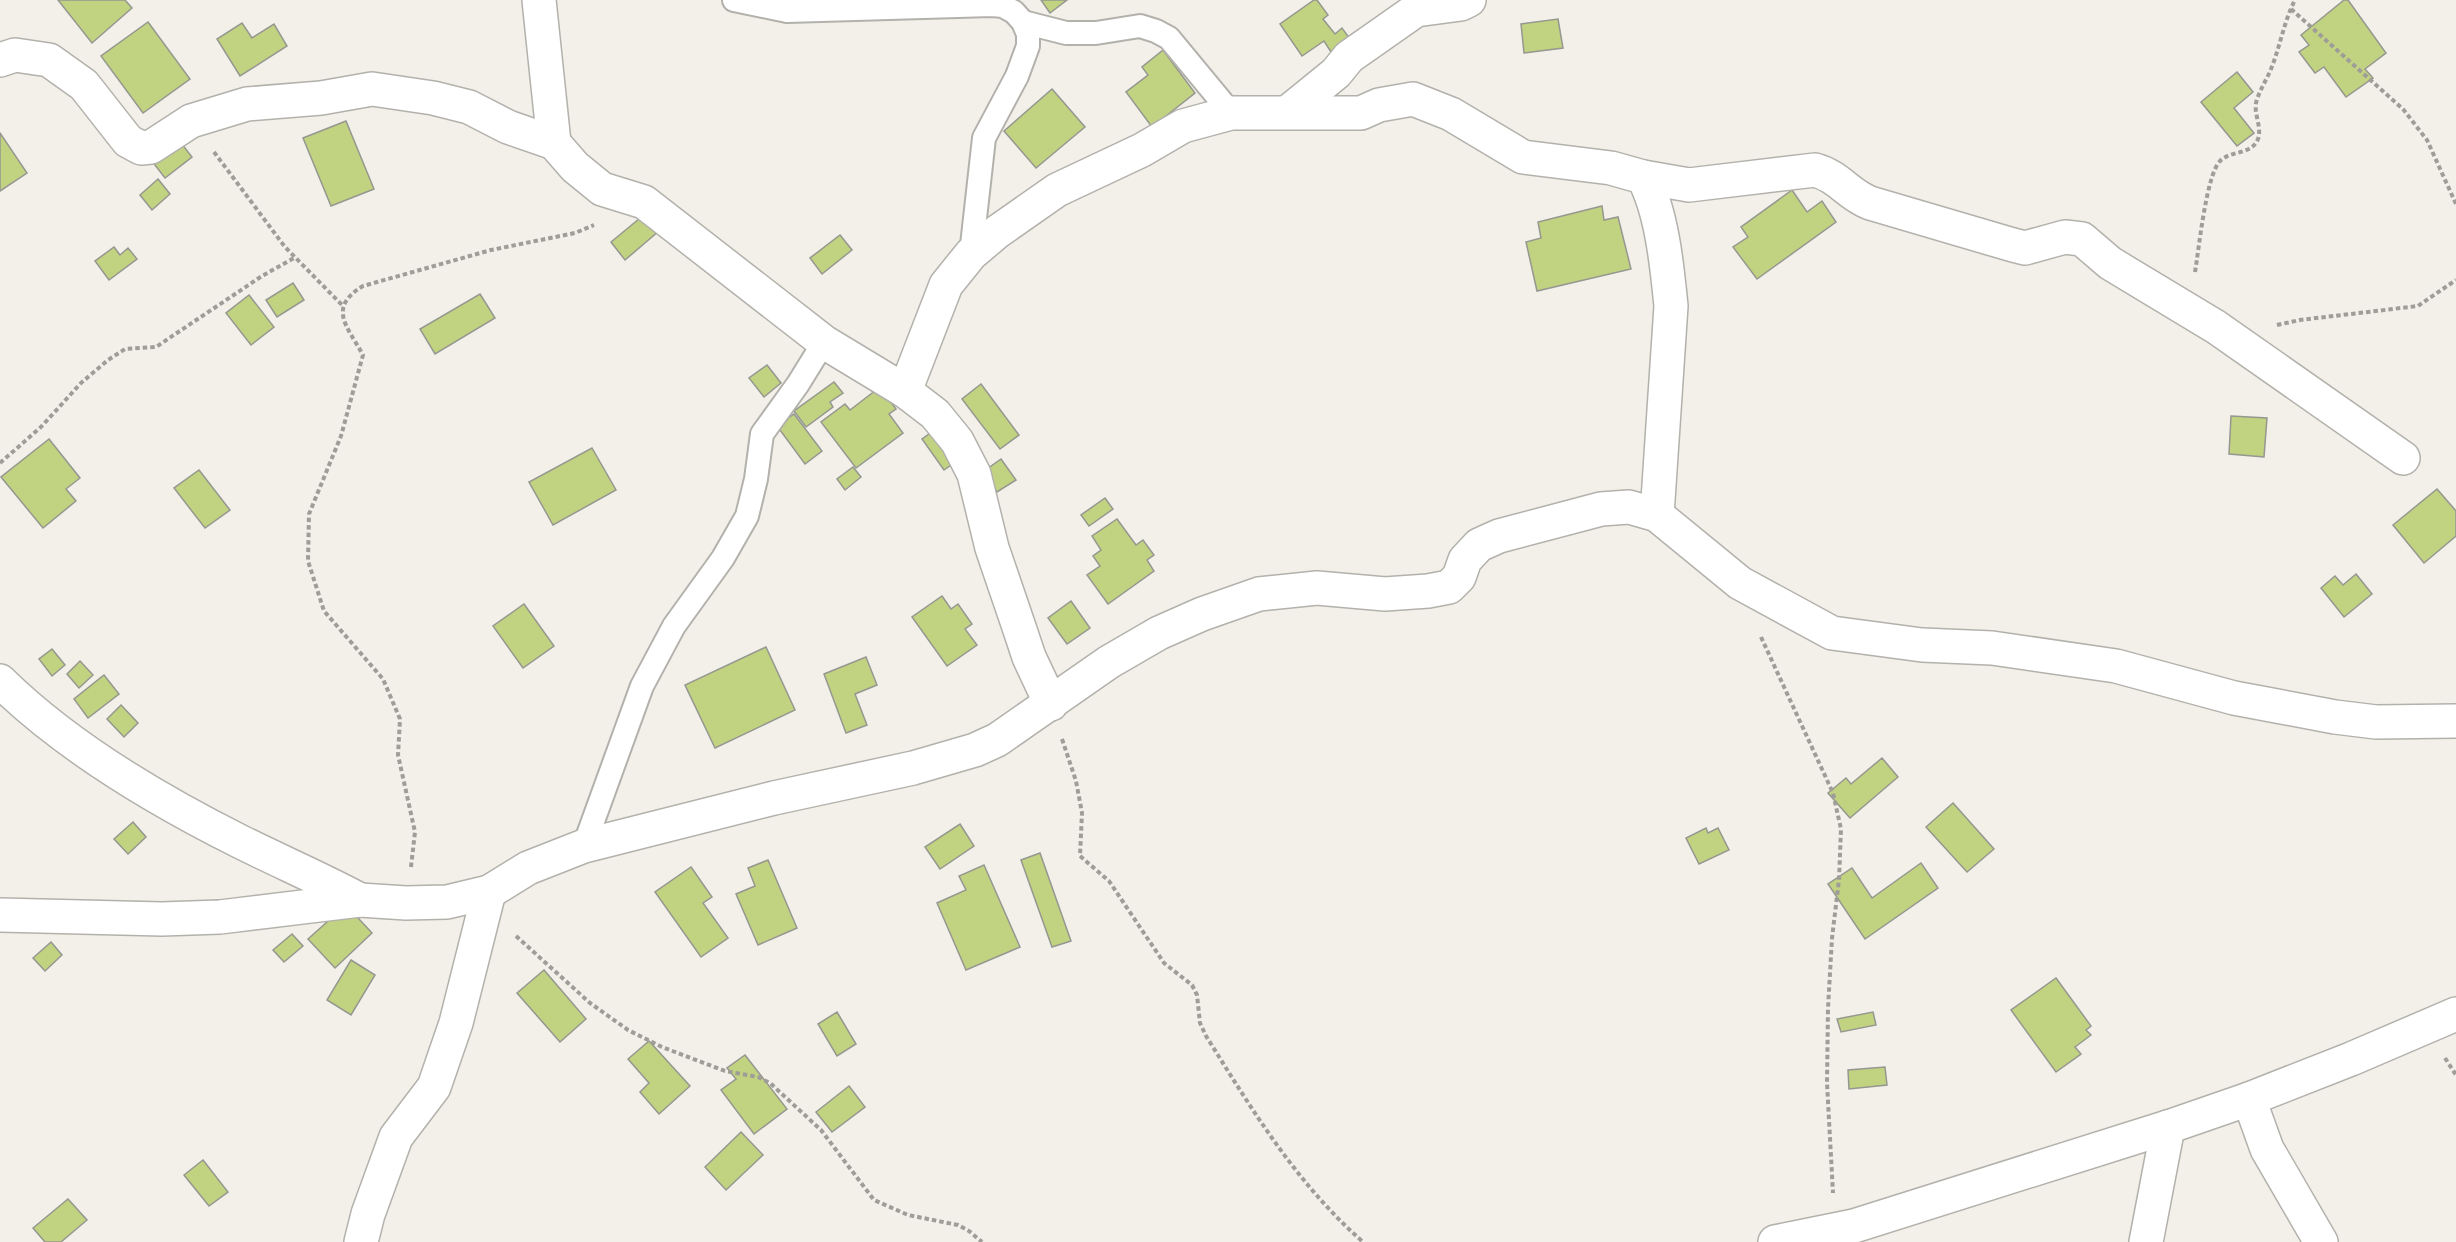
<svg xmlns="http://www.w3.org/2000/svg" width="2456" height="1242" font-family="'Open Sans',sans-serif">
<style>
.building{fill:#c1d380;stroke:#959790;stroke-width:1.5}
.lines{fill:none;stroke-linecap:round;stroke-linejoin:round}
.lane-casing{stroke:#b3b1ab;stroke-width:26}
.street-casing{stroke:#b3b1ab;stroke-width:36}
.path{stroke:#9f9d98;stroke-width:4;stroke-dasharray:4.5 3;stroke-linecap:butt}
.lane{stroke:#fff;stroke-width:22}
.street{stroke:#fff;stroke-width:33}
</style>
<rect width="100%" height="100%" fill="#f2f0e9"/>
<g class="building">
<path d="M58,0H125L132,8L92,43Z"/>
<path d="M1041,0H1067L1050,13Z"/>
<path d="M1314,0H1317L1328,15L1323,19L1335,34L1342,28L1350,39L1331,52L1324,41L1302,56L1280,24Z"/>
<path d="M2344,0H2348L2386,53L2365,69L2373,78L2346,97L2324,67L2315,73L2299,52L2309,45L2301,35Z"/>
<path d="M1558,19L1563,48L1524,53L1521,24Z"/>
<path d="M148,22L190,79L143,113L101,56Z"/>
<path d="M242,23L252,38L274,24L287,46L240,76L217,39Z"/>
<path d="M1163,50L1195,93L1152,127L1126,92L1148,75L1142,67Z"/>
<path d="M2237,72L2253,92L2234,108L2254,133L2237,146L2201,102Z"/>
<path d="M1052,89L1085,127L1036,168L1004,131Z"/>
<path d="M346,121L374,189L331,206L303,138Z"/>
<path d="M0,133L27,173L0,191Z"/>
<path d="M178,139L192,157L165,178L151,160Z"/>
<path d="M158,179L170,194L152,210L140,195Z"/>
<path d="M1792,190L1807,212L1822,201L1836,222L1757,279L1733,247L1748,237L1741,227Z"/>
<path d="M1602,206L1604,220L1618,217L1631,269L1537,291L1526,242L1541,238L1538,222Z"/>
<path d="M645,214L659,231L625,260L611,242Z"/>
<path d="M840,235L852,250L822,274L810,258Z"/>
<path d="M114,247L120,255L128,248L137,259L109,280L95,261Z"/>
<path d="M293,283L304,300L277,317L266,300Z"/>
<path d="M480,294L495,318L435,354L420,329Z"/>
<path d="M249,295L274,327L251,345L226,313Z"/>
<path d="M767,365L781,383L764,397L749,378Z"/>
<path d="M834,382L843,393L830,402L833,407L806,427L794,411Z"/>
<path d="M981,384L1019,435L1000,449L962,399Z"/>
<path d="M880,387L896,409L889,414L903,433L856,468L821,422L845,404L850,410Z"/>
<path d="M794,414L822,451L805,464L777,426Z"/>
<path d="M2231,416L2267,418L2264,457L2229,454Z"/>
<path d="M939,427L961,458L944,470L922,439Z"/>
<path d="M49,439L80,478L66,489L76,501L43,528L1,477Z"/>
<path d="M592,448L616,490L553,525L529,482Z"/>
<path d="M1001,459L1016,480L997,492L983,472Z"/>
<path d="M853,467L861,477L845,490L837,479Z"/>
<path d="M199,470L230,510L205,528L174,488Z"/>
<path d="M2437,489L2456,511V536L2424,563L2393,525Z"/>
<path d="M1105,498L1113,509L1089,526L1081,515Z"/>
<path d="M1117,519L1136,545L1143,540L1154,555L1147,560L1154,571L1108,604L1087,575L1100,566L1093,556L1101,550L1092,536Z"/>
<path d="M2356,574L2372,594L2344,617L2321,588L2335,576L2343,585Z"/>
<path d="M942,596L951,609L958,604L972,624L965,629L977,645L947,666L912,617Z"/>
<path d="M1071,601L1090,628L1067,644L1048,618Z"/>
<path d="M524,604L554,646L523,668L493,626Z"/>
<path d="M766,647L795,710L715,748L685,685Z"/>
<path d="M52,649L65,665L52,676L39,659Z"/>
<path d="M866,657L877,685L855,694L867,725L846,733L824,674Z"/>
<path d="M80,661L93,675L79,688L67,674Z"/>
<path d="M104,675L119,694L88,718L74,699Z"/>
<path d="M121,705L138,723L124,737L107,719Z"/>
<path d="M1882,758L1898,777L1850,818L1828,793L1846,778L1851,784Z"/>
<path d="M1953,803L1994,849L1967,872L1926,827Z"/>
<path d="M133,822L146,837L128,854L114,839Z"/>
<path d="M960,824L974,846L940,869L925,847Z"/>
<path d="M1706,828L1708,833L1718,828L1729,850L1699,864L1686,838Z"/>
<path d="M1040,853L1071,941L1052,947L1021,860Z"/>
<path d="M768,860L797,928L758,945L736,894L755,886L748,868Z"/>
<path d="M1921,863L1938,888L1865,939L1828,884L1852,868L1872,898Z"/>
<path d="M984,865L1020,947L966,970L937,903L966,890L959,876Z"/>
<path d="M691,867L712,897L703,903L728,938L701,957L655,892Z"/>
<path d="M346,905L372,933L335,968L308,939Z"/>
<path d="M292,934L303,946L284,962L273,950Z"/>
<path d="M51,942L62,955L45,971L33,958Z"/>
<path d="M351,960L375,975L351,1015L327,1000Z"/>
<path d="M544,970L586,1019L560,1042L517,993Z"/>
<path d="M2056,978L2091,1026L2086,1030L2091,1035L2075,1047L2081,1054L2056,1072L2011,1010Z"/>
<path d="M837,1012L856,1044L837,1056L818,1024Z"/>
<path d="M1873,1012L1876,1025L1841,1032L1837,1019Z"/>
<path d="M649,1041L690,1086L659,1114L640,1092L649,1083L628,1059Z"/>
<path d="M745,1055L787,1109L754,1134L721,1090L736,1079L727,1068Z"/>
<path d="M1885,1067L1887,1085L1849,1089L1848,1070Z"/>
<path d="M849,1086L865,1107L832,1132L816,1112Z"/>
<path d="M741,1132L763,1155L726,1190L705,1167Z"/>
<path d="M203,1160L228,1192L209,1206L184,1175Z"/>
<path d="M68,1199L87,1220L61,1242H45L33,1228Z"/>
</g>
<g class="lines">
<g class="lane-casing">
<g id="lane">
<path d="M734,0L787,11L992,5L1003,6L1014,12L1023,22L1028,34V46L1017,76L984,138L971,254"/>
<path d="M1023,22L1066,33H1096L1140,26L1156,31L1169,38L1231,113"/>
<path d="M584,846L642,686L674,626L723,558L747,516L756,479L762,434L798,384L824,342"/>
</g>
</g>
<g class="street-casing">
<g id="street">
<path d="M539,0L554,143"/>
<path d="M0,60L15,55L49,60L84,85L128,141L141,148L151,147L191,121L247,104L321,98L372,89L433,98L469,107L508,127L554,143L575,167L602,189L644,202L824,342L905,391L935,414L957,441L974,474L992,548L1020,630L1029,657L1051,704"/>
<path d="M1288,112L1336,73L1349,57L1416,10L1461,4L1469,0"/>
<path d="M1643,177L1689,185L1815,170C1840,177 1847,194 1870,203L2013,245L2025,248L2065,237L2082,239L2110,263L2216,327L2403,458"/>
<path d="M905,391L946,285L971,254L997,232L1057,190L1142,150L1183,126L1231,113H1361L1379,105L1413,99L1451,114L1523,157L1611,168L1643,177C1662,212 1667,266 1671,306L1657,515"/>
<path d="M0,681C67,747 157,800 241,842C281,862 321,879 360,900"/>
<path d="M0,915L162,919L220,917L360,900L406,903L447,902L489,892L528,868L584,846L774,798L913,768L975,750L997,740L1109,662L1159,633L1202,614L1259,594L1317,588L1385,594L1428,591L1449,587L1459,577L1465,560L1479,545L1499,536L1601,509L1629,507L1657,515L1740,583L1832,633L1922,645L1992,648L2116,666L2234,698L2335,717L2376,722L2456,721"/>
<path d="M2249,1099L2267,1149L2321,1242"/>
<path d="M361,1242L368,1214L396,1137L434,1087L456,1023L489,892"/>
<path d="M1775,1242L1854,1226L2168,1127L2249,1099L2351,1059L2456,1014"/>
<path d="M2146,1242L2168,1127"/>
</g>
</g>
<g class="path">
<path d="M2291,9L2403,109L2427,140L2456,204"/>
<path d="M214,152L285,247L342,305"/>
<path d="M2195,272C2199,249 2206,176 2220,161C2231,150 2252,155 2258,139C2262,127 2254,115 2256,103C2259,91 2266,81 2271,69C2280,47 2284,21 2295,0"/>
<path d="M2277,325L2300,320L2418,306L2456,280"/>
<path d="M0,463L41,427L81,383L108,360L125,349L156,347L262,276L294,258"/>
<path d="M1761,637L1833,793L1841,829L1839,880L1832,938L1828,1008L1827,1083L1833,1193"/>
<path d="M1062,739L1076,781L1082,813L1080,856L1109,881L1164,963L1192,985L1197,995L1200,1023L1206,1036C1253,1111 1296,1183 1363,1242"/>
<path d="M411,867L415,832L398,755L400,719L383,679L324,611L308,561L309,514L341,436L363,355C347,326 327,308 363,286L491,250L575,233L594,225"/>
<path d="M516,936L590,1003L628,1030L662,1047L725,1071L758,1077L770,1083L821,1130L874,1200L908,1215L958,1225L969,1231L982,1242"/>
<path d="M2445,1058L2456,1075"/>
</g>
<use href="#lane" class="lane"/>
<use href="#street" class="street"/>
</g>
</svg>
